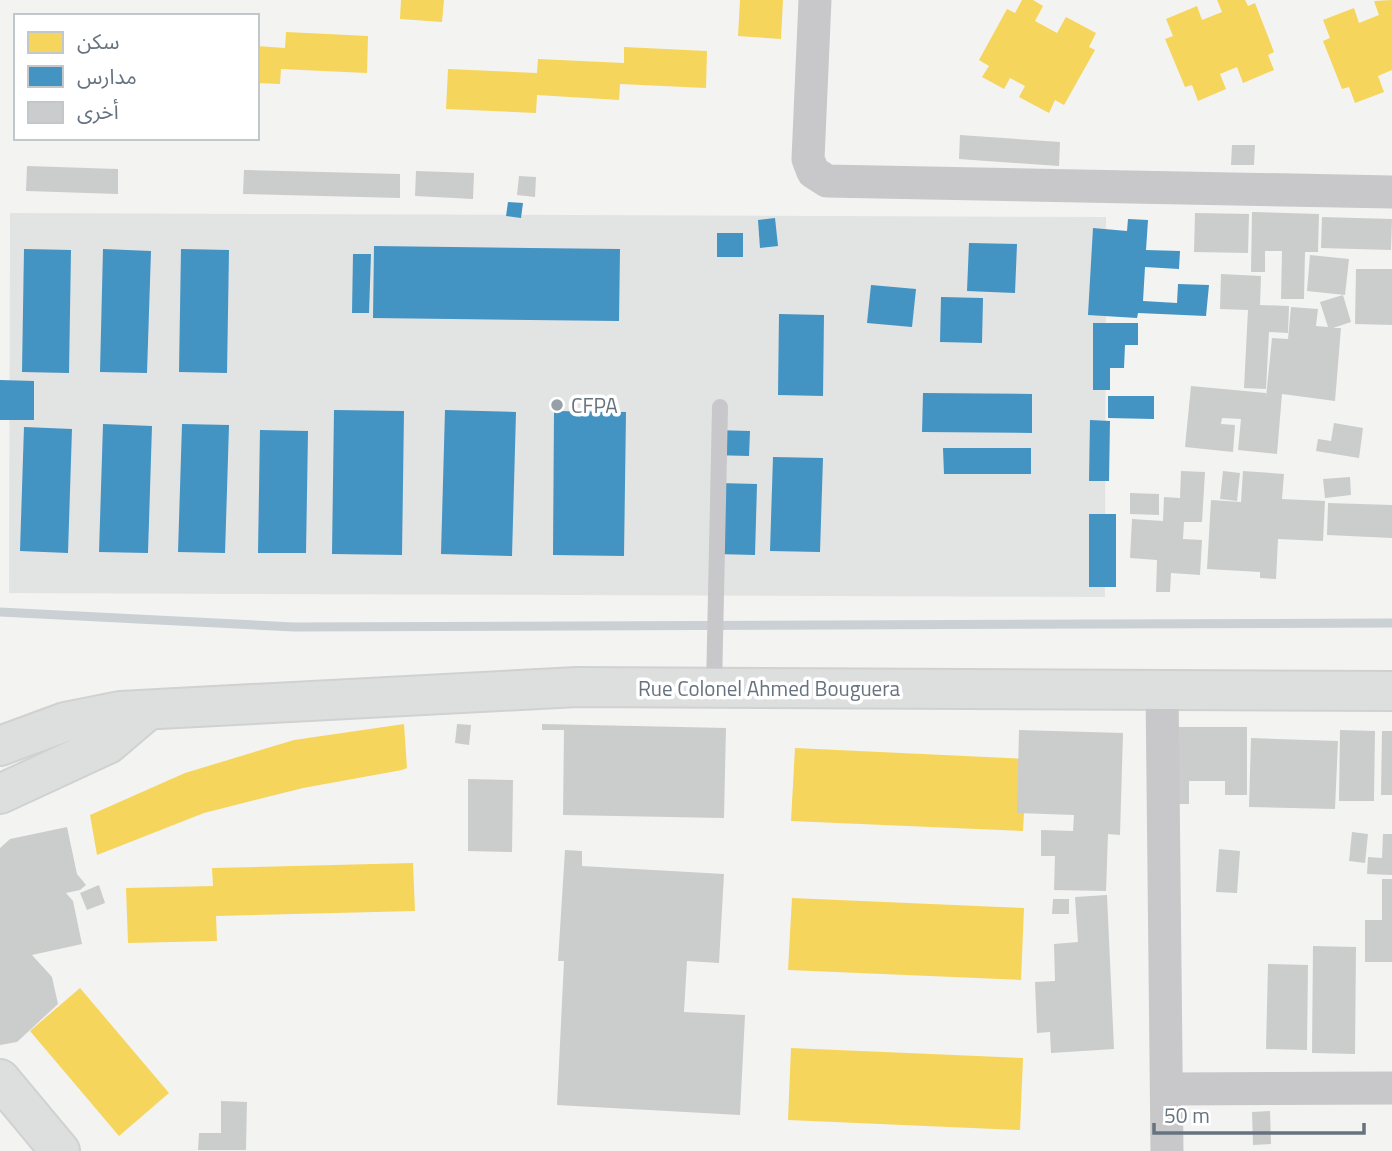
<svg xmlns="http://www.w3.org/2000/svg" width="1392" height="1151" font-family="'Titillium Web','Noto Sans Arabic',sans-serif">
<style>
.built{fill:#e2e3e3}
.homes{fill:#f6d55c}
.schools{fill:#4393c3}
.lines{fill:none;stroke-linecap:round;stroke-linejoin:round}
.stream{stroke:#cad0d4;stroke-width:9}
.building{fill:#cbcccc}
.secondary-casing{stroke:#d0d1d1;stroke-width:42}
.primary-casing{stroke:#d0d1d2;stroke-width:42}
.service{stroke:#c8c8ca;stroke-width:16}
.minor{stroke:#c8c8ca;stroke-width:33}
.secondary{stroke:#dddede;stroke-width:38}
.primary{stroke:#dddede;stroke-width:38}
.poi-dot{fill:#97a0a7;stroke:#fff;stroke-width:2.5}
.labels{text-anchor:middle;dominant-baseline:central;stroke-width:7;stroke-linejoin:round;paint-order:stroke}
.poi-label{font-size:21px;fill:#66737f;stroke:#fff;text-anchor:start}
.street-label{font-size:21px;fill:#66737f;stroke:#fff}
</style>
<rect width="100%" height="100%" fill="#f3f3f2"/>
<path class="built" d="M10,213L1106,217L1105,597L9,593Z"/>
<g class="homes">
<path d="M401,0H444L442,22L400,19Z"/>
<path d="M740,0H783L781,39L738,36Z"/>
<path d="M1022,0H1033L1043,6L1035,21L1057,33L1066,17L1096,33L1089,47L1095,50L1064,105L1055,100L1049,113L1019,97L1025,86L1010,78L1004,89L982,77L989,66L979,60L1007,9L1015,13Z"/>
<path d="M1217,0H1245L1248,6L1255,3L1274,52L1268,55L1274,70L1243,83L1237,67L1220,74L1226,89L1198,101L1192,85L1185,87L1165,39L1173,36L1166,19L1197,6L1202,20L1222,12Z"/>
<path d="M1392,0V70L1378,76L1384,92L1355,103L1349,87L1342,89L1323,41L1330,38L1323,20L1354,8L1359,23L1379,15L1374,1Z"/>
<path d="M286,32L368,36L367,73L281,69L280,84L257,83V46L285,48Z"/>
<path d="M624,47L707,51L706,88L620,84L619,100L537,95L536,113L446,109L448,69L537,73L538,59L624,63Z"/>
<path d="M404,724L407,768L402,770L303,788L204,813L97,855L90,815L185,773L294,740Z"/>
<path d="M795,748L1027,759L1023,831L791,821Z"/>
<path d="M413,863L415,911L216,916L217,941L128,943L126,888L213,886L212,868Z"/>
<path d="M792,898L1024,908L1021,980L788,970Z"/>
<path d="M80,988L169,1093L119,1136L30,1031Z"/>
<path d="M791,1048L1023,1058L1020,1130L788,1120Z"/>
</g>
<g class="schools">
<path d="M508,202L523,203L521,218L506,216Z"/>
<path d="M775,218L778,246L760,248L758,220Z"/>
<path d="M1128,219L1148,220L1146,250L1180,251L1179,269L1145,267L1143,301L1177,303L1178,284L1209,285L1206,316L1138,313L1137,318L1088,315L1093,228L1127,231Z"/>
<rect x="717" y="233" width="26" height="24"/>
<path d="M969,243L1017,244L1015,293L967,291Z"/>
<path d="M374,246L620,249L619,321L373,318Z"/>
<path d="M24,249L71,250L69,373L22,372Z"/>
<path d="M103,249L151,251L147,373L100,372Z"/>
<path d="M181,249L229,250L227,373L179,372Z"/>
<path d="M353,254H371L369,313H352Z"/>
<path d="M871,285L916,289L912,327L867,323Z"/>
<path d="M941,297L983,298L982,343L940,342Z"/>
<path d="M779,314L824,315L823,396L778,395Z"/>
<path d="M1093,323H1138V345H1125L1124,368H1110V390H1093Z"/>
<path d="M0,380L34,381V420H0Z"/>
<path d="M923,393L1032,394V433L922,432Z"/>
<path d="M1108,396H1154V419L1108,418Z"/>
<path d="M334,410L404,411L402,555L332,554Z"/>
<path d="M445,410L516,412L512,556L441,554Z"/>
<path d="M554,411L626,412L624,556L553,555Z"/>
<path d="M1090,420L1110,421L1109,481H1089Z"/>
<path d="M103,424L152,426L148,553L99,552Z"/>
<path d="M182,424L229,425L225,553L178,552Z"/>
<path d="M24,427L72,429L68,553L20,551Z"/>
<path d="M260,430L308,431L306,553H258Z"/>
<path d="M713,430L750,431L749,456L712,455Z"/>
<path d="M943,448H1031V474H944Z"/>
<path d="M773,457L823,458L820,552L770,551Z"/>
<path d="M718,483L757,484L755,555L717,554Z"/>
<rect x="1089" y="514" width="27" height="73"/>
</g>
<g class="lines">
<path class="stream" d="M0,612L294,627L1392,623"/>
</g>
<g class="building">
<path d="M960,135L1060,142L1059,166L959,159Z"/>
<path d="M1232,145H1255L1254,165H1231Z"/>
<path d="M27,166L118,169V194L26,191Z"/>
<path d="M244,170L400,174V198L243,194Z"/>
<path d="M416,171L474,173L473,199L415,196Z"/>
<path d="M519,176L536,177L535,197L517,195Z"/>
<path d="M1252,212L1319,214L1318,252H1305L1304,299H1281L1282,251H1265V272H1251Z"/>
<path d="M1195,213L1249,214L1248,253L1194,252Z"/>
<path d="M1322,217L1392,219L1391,250L1321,248Z"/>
<path d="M1310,255L1349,259L1345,295L1307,291Z"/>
<path d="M1356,269H1392V325L1355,324Z"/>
<path d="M1221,274L1261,276L1260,305L1289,306L1288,333L1269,332L1266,389L1244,388L1248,310L1220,309Z"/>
<path d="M1343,295L1351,322L1333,328H1341L1335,401L1282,394L1277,454L1238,450L1241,419L1222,418L1221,424L1235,425L1233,452L1185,447L1191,386L1266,393V397L1272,338L1288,339L1291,307L1318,309L1316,326L1328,327L1320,302Z"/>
<path d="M1334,423L1363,428L1359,458L1316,451L1318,439L1331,441Z"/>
<path d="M1181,471L1205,472L1202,522H1184L1183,539L1202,540L1200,575L1171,573L1170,592H1156L1157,560L1130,558L1132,519L1163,521L1164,497L1180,498Z"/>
<path d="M1223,471L1240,473L1237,501L1220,499Z"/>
<path d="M1243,471L1284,474L1282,499L1325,501L1323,541L1278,539L1276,579L1260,578V572L1207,569L1211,500L1241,502Z"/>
<path d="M1350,477L1351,495L1325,498L1323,479Z"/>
<path d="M1130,493L1159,494V515L1130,514Z"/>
<path d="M1328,503L1392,505V538L1327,535Z"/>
<path d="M457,724L471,725L469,745L455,743Z"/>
<path d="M542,724L726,728L724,818L563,815L564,730H542Z"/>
<path d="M1160,727H1247V795H1225V781H1189V804H1160Z"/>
<path d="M1019,730L1123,733L1120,835L1108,834L1106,891L1054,890L1055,856H1041V830L1073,831L1074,815L1017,813Z"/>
<path d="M1340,730L1375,731L1374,801H1339Z"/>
<path d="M1382,731H1392V795H1381Z"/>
<path d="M1251,738L1338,741L1335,809L1249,807Z"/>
<path d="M468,779L513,780L512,852L468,851Z"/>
<path d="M67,827L77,874L86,885L80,890L66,893L73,901L82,944L32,955L52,977L58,1004L17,1042L0,1045V848L10,839Z"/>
<path d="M1352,832L1368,834L1365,863L1349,861Z"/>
<path d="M1383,834H1392V875L1367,874L1368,857L1382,858Z"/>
<path d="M1219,849L1240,851L1237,893L1216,892Z"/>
<path d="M565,850L582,851V866L724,874L719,963L687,961L684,1012L745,1015L740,1115L557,1105L564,961H558Z"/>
<path d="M1382,879H1392V962H1365V920H1382Z"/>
<path d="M99,885L105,903L87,910L80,893Z"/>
<path d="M1107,895L1114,1049L1051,1053L1050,1032L1037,1033L1035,982L1055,981L1054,944L1078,942L1075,897Z"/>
<path d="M1053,899H1069V914H1052Z"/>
<path d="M1313,946L1356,947L1355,1054L1312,1053Z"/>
<path d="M1268,964L1308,965L1307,1050L1266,1049Z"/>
<path d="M221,1101L247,1102L246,1150H198L199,1133H221Z"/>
<path d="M1270,1111L1271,1144L1253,1145L1252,1112Z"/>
</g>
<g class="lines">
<g class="secondary-casing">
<g id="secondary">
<path d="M0,746L65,722L120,711L577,687L1392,691"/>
<path d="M0,794L108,744L148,710"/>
</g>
</g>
<g class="primary-casing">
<path id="primary" d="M0,1079L60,1151"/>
</g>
<path class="service" d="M714,688L720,407"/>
<g class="minor">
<path d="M815,0L808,159L813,172L827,181L1392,192"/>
<path d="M1162,689L1167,1151"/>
<path d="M1167,1089L1392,1088"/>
</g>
<use href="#secondary" class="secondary"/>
<use href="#primary" class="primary"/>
</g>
<circle class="poi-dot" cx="557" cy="405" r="7"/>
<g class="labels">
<g class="poi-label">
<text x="571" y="405">CFPA</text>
</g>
<g class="street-label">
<text x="769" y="688">Rue Colonel Ahmed Bouguera</text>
</g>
</g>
<rect x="14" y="14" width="245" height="126" fill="#ffffff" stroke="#c2c7cc" stroke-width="2"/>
<rect x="28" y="32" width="35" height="21" fill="#f6d55c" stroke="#c2c7cc" stroke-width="2"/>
<text x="77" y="49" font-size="21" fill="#66737f">سكن</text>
<rect x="28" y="66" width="35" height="21" fill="#4393c3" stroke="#c2c7cc" stroke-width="2"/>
<text x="77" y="84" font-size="21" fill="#66737f">مدارس</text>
<rect x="28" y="102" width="35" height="21" fill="#cbcccc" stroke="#c2c7cc" stroke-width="2"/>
<text x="77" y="119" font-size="21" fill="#66737f">أخرى</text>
<path d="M1154 1123v10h210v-10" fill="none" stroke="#66737f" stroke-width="3.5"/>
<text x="1164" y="1123" font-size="21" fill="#66737f" stroke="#ffffff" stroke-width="5" paint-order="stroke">50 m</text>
</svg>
